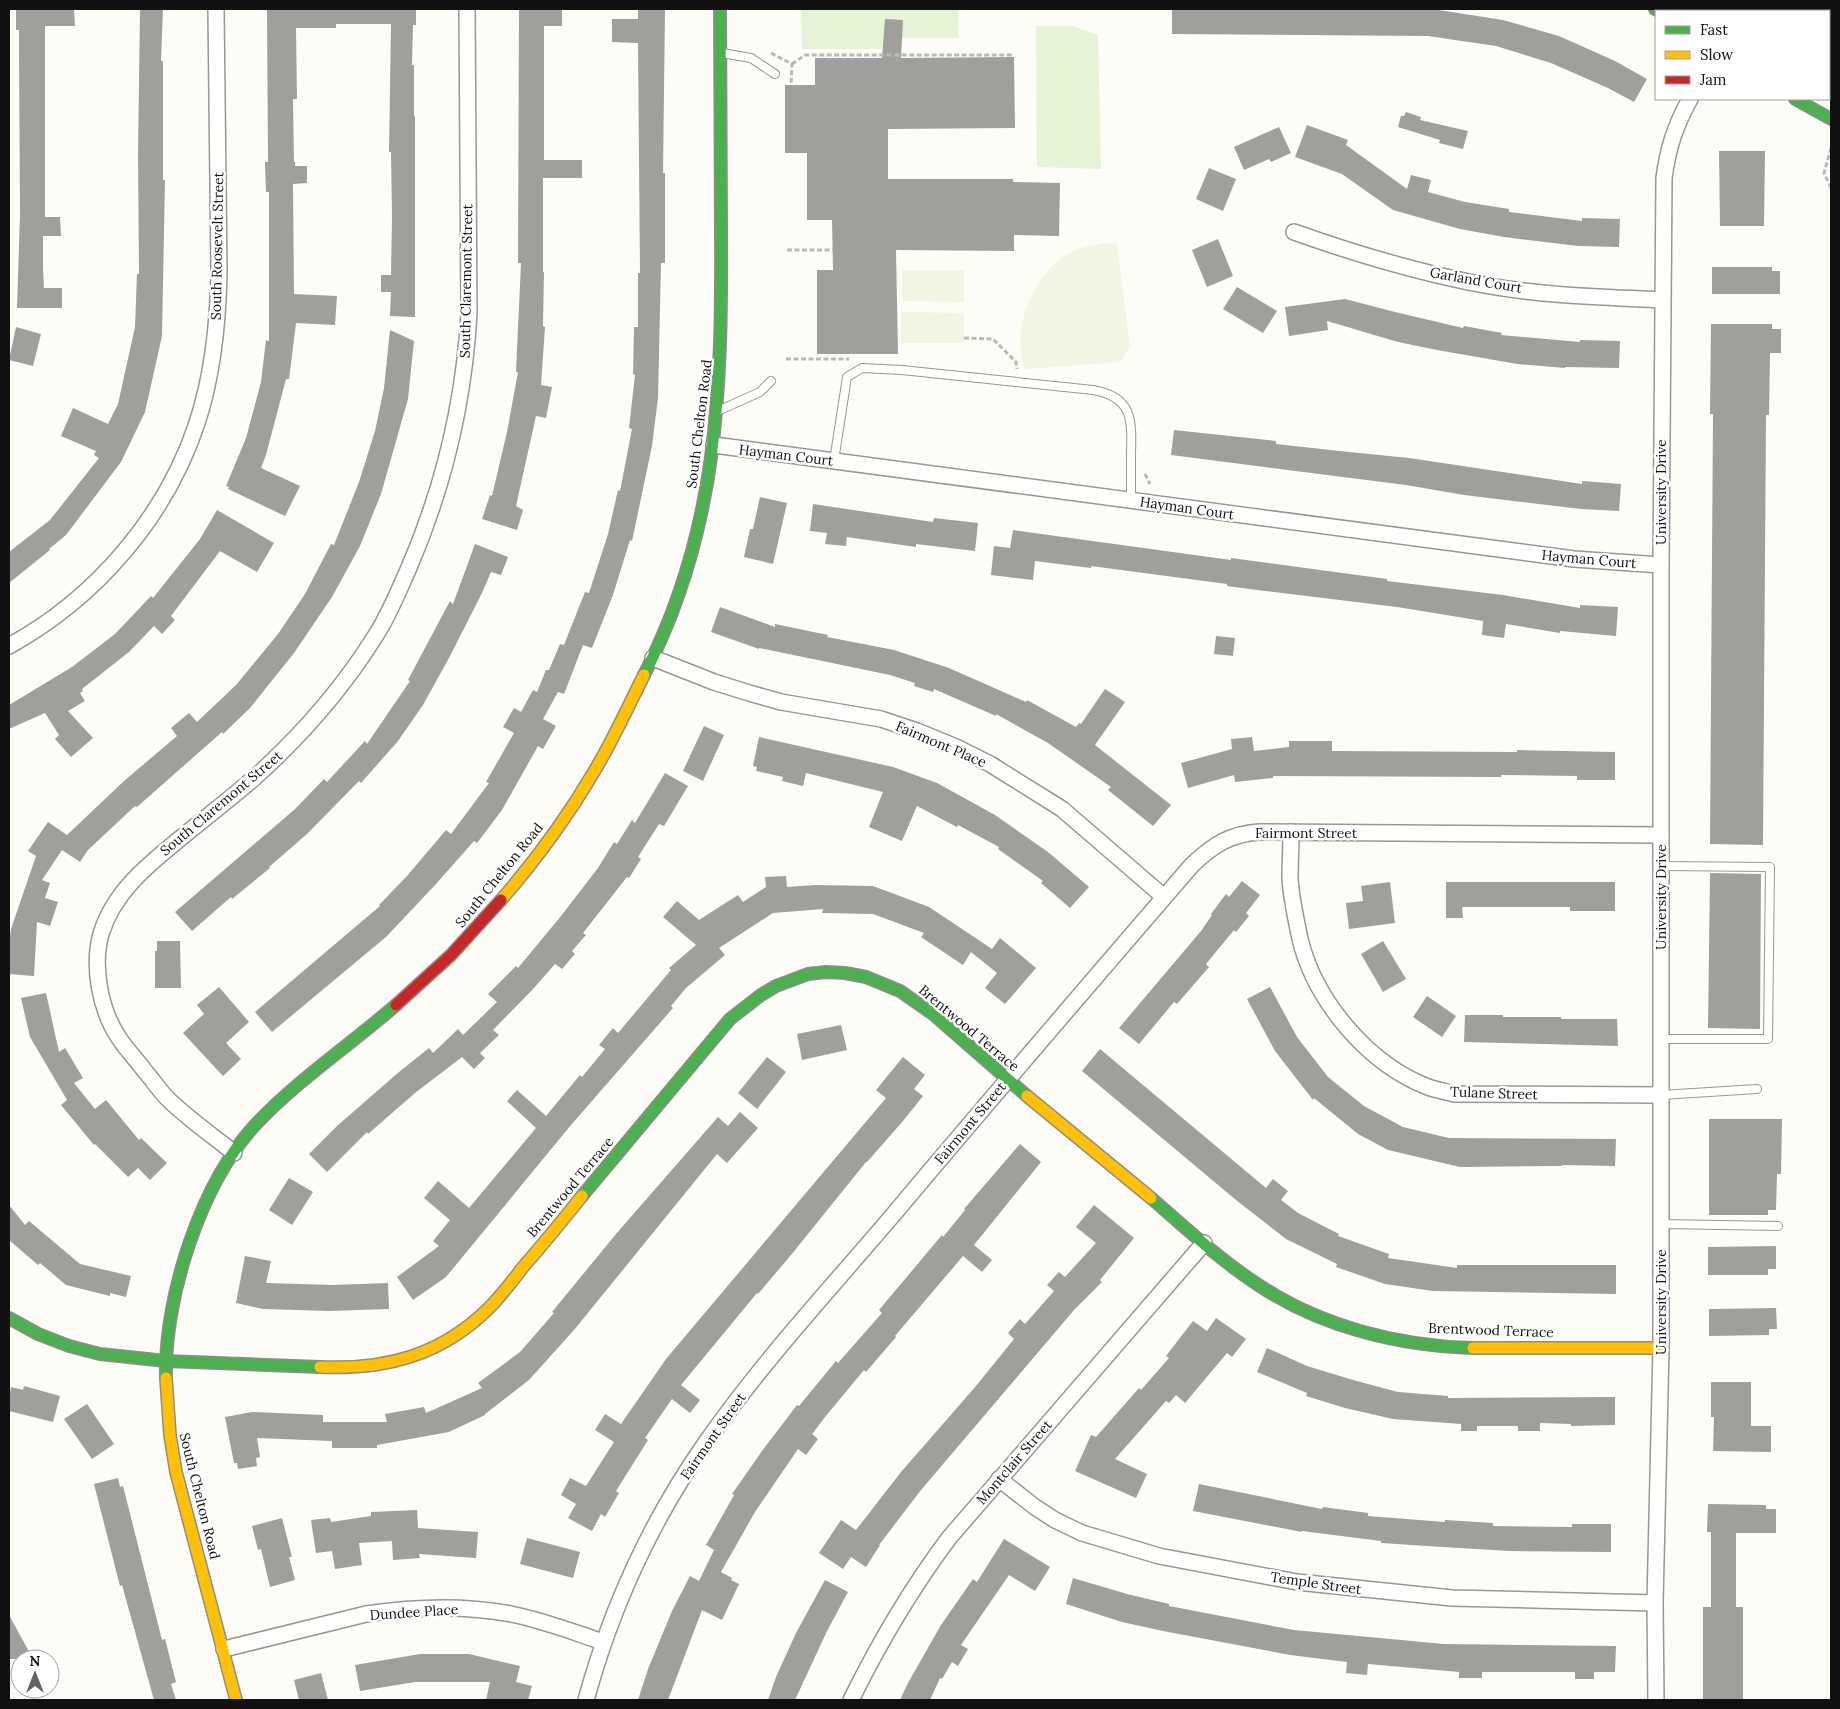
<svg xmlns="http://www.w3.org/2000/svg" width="1840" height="1709" font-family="Lora,serif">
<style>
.green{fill:#e7f3d7}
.pitch{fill:#f0f6e1}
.building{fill:#a19f9c}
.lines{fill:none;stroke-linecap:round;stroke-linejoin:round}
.lane-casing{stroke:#979795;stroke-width:10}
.street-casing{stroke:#979795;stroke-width:18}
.fast-casing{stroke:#8e8d8b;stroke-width:14}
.slow-casing{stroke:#8e8d8b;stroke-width:14}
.jam-casing{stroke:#8e8d8b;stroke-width:14}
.path{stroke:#b9b9b8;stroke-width:3;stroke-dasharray:5 2.5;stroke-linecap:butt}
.lane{stroke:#fffffe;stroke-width:8}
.street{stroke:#fffffe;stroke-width:15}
.fast{stroke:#4caf50;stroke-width:11}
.slow{stroke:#ffc107;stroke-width:11}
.jam{stroke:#c62828;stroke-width:11}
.labels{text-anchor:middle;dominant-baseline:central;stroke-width:5;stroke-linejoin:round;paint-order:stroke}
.street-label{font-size:14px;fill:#111;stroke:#fff}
</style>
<rect width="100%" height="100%" fill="#fdfcf7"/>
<g class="green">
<path d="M801,9H958L959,38H898V49H802Z"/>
<path d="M1036,26H1072L1098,35L1101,169L1037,167Z"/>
</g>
<g class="pitch">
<path d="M1103,243L1117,244L1130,347L1120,362L1025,369C1023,363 1021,357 1021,350C1017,315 1038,271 1069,253C1079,247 1092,246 1103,243Z"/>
<path d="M902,270H964V302L902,301Z"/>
<path d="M901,312L964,313V343H901Z"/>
</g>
<g class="building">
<path d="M16,9H74L75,26H45V217H60L61,236H43V269L44,288H62V308H17L20,215L19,50V30H16Z"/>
<path d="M140,9H163L161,61H163V180H165L162,336L145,412L121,462L66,535L49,549L50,550L9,583V552L50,520L99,458L94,455L96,451L61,436L73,408L108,424L118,404L135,327L137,274H139L138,155Z"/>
<path d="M267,9H416V25H413L412,65H414V116H415V317L390,316L391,292H381V275H391L392,217L391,152H389L391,24H336V28H296L297,99H293L294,162H295V166H307V183L293,184L294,294L337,296L335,325L296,323L289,379H286L266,455L261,468L300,486L285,516L228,489L229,487L226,486L246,438L261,382L266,340L269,341V192H266L265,162H268Z"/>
<path d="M519,9H562V26H544V160H582V178H543V272H544L543,326L545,327L541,385L552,387L546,418L536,416L516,506L523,510L517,530L482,519L490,495L492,496L507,432L518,372H516L521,263H518Z"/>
<path d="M638,9H665L663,173H665V263H661L658,398L652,446L632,541L630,540L613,595L592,648L583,645L564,694L558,692L543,719L556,726L543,749L538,746L502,810L477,843L474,841L436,884L386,937L272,1032L255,1012L380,906L379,905L407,876L446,830L451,834L489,783L486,782L514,733L503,727L514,708L521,712L533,690L537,692L546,670H549L560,644L564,645L585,592L589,593L608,534L618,490L620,491L632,429L629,428L635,375L633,374L634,327H638V273H640L638,43L612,42V19H638Z"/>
<path d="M1172,9H1432L1503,20L1559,36L1615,61L1647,79L1634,102L1608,88L1551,63L1496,46L1428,36L1172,34Z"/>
<path d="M885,19L903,20L901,58L1014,57L1015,128L888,129V179H1013V182L1060,183L1059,236L1014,235V251L896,250L898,354H817V270H833L832,220H807V153H785V85H815V58H882Z"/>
<path d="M1406,112L1421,117L1420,120L1468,131L1463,149L1439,143L1440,140L1398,127L1401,116H1404Z"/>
<path d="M1307,125L1348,140L1346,145L1407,189L1411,175L1431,180L1428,192L1465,202L1509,209V212L1582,221V218L1620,219L1619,247L1578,246L1504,237L1460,229L1393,210L1342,174L1295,157Z"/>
<path d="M1279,127L1291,153L1271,162L1269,159L1244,170L1234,147Z"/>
<path d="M1719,151H1765L1764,226H1720Z"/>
<path d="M1209,168L1236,179L1223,211L1196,199Z"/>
<path d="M1218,239L1233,276L1207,287L1192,250Z"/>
<path d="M1712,267H1772V271H1780V294H1712Z"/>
<path d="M1237,287L1277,311L1263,333L1223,309Z"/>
<path d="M1345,299L1395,312L1463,328L1464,326L1502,333L1501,335L1580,342V340L1620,341L1619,368L1565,367V368L1517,364L1437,350L1398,342L1327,321L1328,330L1289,336L1285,307Z"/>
<path d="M1711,324H1772V329H1781V353H1770L1769,415H1766L1763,845L1710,844L1713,414H1710Z"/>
<path d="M16,327L41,334L33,366L9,360Z"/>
<path d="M390,330L414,341L408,399L381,494L360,546L332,597L294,653L250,708L223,734L222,732L137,807L135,806L88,850L80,862L62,850L42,880L50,883L45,898L58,902L50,926L37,922L34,976L9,974V936H10L11,929L36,856L28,851L48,822L67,835L124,781L177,736L171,728L189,713L197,722L236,685L278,634L305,594L331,544L334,545L359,482L375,431L384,388Z"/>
<path d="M1174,430L1276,441V444L1349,452L1409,458L1582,484V481L1621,484L1619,511L1581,509L1464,495L1406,485L1171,455Z"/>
<path d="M760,497L787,503L773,564L744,557L750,529H753Z"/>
<path d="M813,504L933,522L934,518L978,523L975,551L916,544V547L847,537L846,546L825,544L827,533L810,531Z"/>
<path d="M217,510L274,543L257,572L220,551L171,616L175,620L162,634L154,626L129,652L82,689L83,691L80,693L85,701L68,711L93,738L71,757L55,739L59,735L45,713L9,729V705L72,667L115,634L151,596L153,598L200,539Z"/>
<path d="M1013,530L1231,560V558L1387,579V581L1503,595L1580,608V605L1618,607L1616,636L1560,631V633L1506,624L1504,638L1482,635L1483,621L1397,607L1265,591L1227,586V584L1091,566V568L1035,561L1033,580L991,575L994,546L1010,548Z"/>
<path d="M475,544L508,557L501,575L491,572L482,593L449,658L423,705L398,741L361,783L359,781L307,834L269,867L270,868L232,899L231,897L192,931L175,912L295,809L324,779L327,782L365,741L367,744L410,681L408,680L450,601L453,604Z"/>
<path d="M720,607L775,627V624L828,635L827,637L894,650L949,668L1026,702L1027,700L1076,727L1079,723L1081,724L1105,689L1125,702L1095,745L1171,805L1153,826L1108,790L1111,787L1048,743L996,714V716L934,689L933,692L914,686L915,683L890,675L759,648V649L711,632Z"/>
<path d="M1216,636L1235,638L1233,656L1214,654Z"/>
<path d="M704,726L724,735L703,781L683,771Z"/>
<path d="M759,737L893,767L937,783L995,815L1048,852L1089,887L1070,908L1041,883L1043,881L998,849L999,847L958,825L957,827L917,806L902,841L869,827L883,792L806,773L803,786L782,781L783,777L756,771L757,767L753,766Z"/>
<path d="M1252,737L1254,751L1289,747V741H1332V751L1517,752V750L1615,752V780H1577V776L1501,775V777L1273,776V778L1235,782L1234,775L1188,788L1181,763L1232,749L1231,739Z"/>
<path d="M665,773L688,786L664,826L659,824L638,857L641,859L629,878L627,877L583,933L586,935L572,951L575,954L562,969L555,964L533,989L493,1030L499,1035L480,1053L485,1058L474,1069L462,1057L415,1093L368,1134L367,1132L327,1172L309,1154L337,1126L399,1072L429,1048L433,1053L458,1029L463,1035L497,1002L488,994L516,966L518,968L561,916L598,868L614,842L617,844L632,820L635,823Z"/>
<path d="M1710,873L1761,874L1760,1029L1708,1028Z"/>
<path d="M786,876L787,887L815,885L873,886L929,907L992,949L1000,938L1036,968L1005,1004L985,988L997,973L971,952L963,965L921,937L924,933L873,914L822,913L823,909L773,913L719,948L725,955L686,988L671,1006L673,1008L571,1125L446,1277L413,1300L397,1277L439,1246L433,1241L450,1220L424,1198L438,1181L469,1208L536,1128L507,1101L517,1090L546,1116L580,1075L582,1077L605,1049L599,1045L613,1028L618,1033L671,970L669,968L696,945L663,917L677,901L699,920L738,895L743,902L766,887L765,877Z"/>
<path d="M1242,881L1260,895L1246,913L1249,916L1236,932L1234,930L1206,964L1209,967L1177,1004L1174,1002L1139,1044L1119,1028L1201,931L1212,915L1211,914L1226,894L1229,897Z"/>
<path d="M1390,882L1395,923L1349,929L1346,903L1363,901L1361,886Z"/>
<path d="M1446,882H1615V911H1570V907H1462L1463,918H1446Z"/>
<path d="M157,941H180L181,988H155V951H157Z"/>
<path d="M1383,941L1406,979L1383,992L1361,954Z"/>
<path d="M219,987L249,1022L226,1043L241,1059L223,1076L183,1033L204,1014L197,1005Z"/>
<path d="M1270,987L1297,1037L1328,1077L1364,1106L1403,1127L1449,1138L1616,1139L1615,1166L1562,1165V1166L1460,1167L1388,1150L1358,1134L1314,1098L1313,1100L1275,1051L1247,999Z"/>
<path d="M46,993L59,1052L65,1048L83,1078L74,1083L95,1109L106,1100L139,1140L141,1138L167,1163L150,1180L138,1168L128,1177L95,1144L94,1145L61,1105L67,1100L30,1037L21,998Z"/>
<path d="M1427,996L1456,1016L1442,1037L1413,1017Z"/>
<path d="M1465,1015H1503V1017H1561V1019H1617L1618,1046L1464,1042Z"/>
<path d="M841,1025L847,1050L802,1060L797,1034Z"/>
<path d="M1100,1049L1266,1188L1273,1179L1288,1191L1281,1200L1298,1213L1339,1234L1338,1236L1389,1254L1388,1258L1457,1268V1265H1616V1294L1433,1291L1385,1284L1336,1267L1337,1264L1286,1239L1236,1200L1082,1071Z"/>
<path d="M767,1057L786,1072L757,1109L738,1093Z"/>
<path d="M903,1057L925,1075L914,1089L923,1096L903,1121L867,1162H866L791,1255L758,1294L757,1293L681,1385L700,1400L690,1413L672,1399L645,1438L648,1440L616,1491L619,1493L605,1517L601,1514L592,1531L568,1518L576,1504L561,1495L570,1478L586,1486L614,1442L595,1430L605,1414L621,1424L666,1359L886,1098L876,1090Z"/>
<path d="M740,1112L758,1128L727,1163L717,1154L574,1330L529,1380L485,1414V1415L449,1432L377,1445V1448H332V1441L257,1438L260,1457L256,1458L257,1466L238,1469L237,1463H234L225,1417L252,1412L323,1415V1422H387L385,1414L424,1407L426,1413L482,1388L478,1383L520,1352L554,1313L552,1312L616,1234L718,1117L728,1126Z"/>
<path d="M1709,1119H1782L1781,1174H1777L1776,1210H1768V1215H1709Z"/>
<path d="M1020,1144L1041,1162L974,1245L992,1260L982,1272L963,1256L895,1336L896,1337L866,1372L864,1370L825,1417L812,1434L818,1439L806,1455L798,1449L755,1512L721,1572L732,1578L731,1580L739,1584L722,1620L702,1610L668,1700H638L648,1669L672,1611L690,1576L699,1581L714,1550L706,1545L734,1495L732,1494L762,1451L797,1405L799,1406L836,1361L838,1363L882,1313L879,1310L942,1235L943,1237L965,1210L964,1209Z"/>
<path d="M289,1178L313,1192L292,1225L269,1210Z"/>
<path d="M9,1205L25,1225L29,1221L80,1264L131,1276L126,1297L110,1293V1296L66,1285L40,1263L38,1265L9,1240Z"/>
<path d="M1094,1205L1134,1238L1100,1280L1102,1282L1074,1310L921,1490L879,1545H880L866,1567L851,1557L843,1569L819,1553L841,1520L856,1530L901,1472L976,1386L1014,1339L1008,1333L1020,1319L1025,1324L1054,1291L1047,1285L1059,1272L1065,1277L1096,1243L1076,1227Z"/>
<path d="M1776,1246V1269H1768V1275H1708V1247Z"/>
<path d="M245,1256L271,1261L266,1283L333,1285L388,1283L389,1309L329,1311L263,1309L236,1303Z"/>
<path d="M1776,1308L1777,1329H1769V1335L1709,1336V1309Z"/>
<path d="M1216,1318L1246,1339L1232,1357L1227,1353L1185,1403L1176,1395L1169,1403L1166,1401L1115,1459L1147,1474L1136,1498L1075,1471L1091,1435L1096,1437L1139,1388L1141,1390L1169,1358L1166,1356L1193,1321L1207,1331Z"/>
<path d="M1267,1348L1307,1366L1353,1380L1398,1392L1448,1396V1398L1615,1397V1425L1571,1426V1424L1540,1423V1431H1518V1426H1477V1431H1461V1424L1393,1419L1345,1408L1306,1396L1307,1393L1257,1372Z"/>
<path d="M1711,1382H1751V1426H1771V1452L1713,1451L1714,1417H1711Z"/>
<path d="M24,1386L60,1396L53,1422L9,1411V1397L11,1387L23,1390Z"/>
<path d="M87,1404L114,1444L92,1459L64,1419Z"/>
<path d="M118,1478L120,1487L123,1486L162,1640L165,1639L176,1682L171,1684L176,1700H154L122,1585L120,1586L94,1484Z"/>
<path d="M1199,1484L1322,1509L1323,1507L1368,1513V1516L1445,1522V1520L1493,1523V1526L1572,1527V1524H1611V1552L1509,1551L1427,1546L1381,1543V1541L1302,1531V1532L1193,1511Z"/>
<path d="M1708,1504L1766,1505V1509H1776V1533H1736V1607H1743V1700H1703V1607H1711V1532H1707Z"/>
<path d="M417,1510L418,1528L478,1532L476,1558L419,1554L420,1558L393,1560L392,1541L359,1543L362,1565L335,1569L332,1551L316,1553L311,1520L330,1518L331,1522L371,1516V1512Z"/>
<path d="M282,1518L292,1557H289L295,1580L270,1587L261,1549L258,1550L252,1526Z"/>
<path d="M527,1538L580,1552L573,1578L520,1564Z"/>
<path d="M1004,1539L1050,1567L1035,1591L1009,1575L961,1645L968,1649L958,1666L952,1662L942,1679L940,1678L930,1700H900L908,1683L941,1625L973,1579L977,1582Z"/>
<path d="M1073,1578L1127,1594L1169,1604V1606L1294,1630L1444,1644L1616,1646L1615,1672H1594V1679H1575V1672H1482V1678H1459V1672L1368,1664L1367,1675L1346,1673L1347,1662L1290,1655L1163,1631L1122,1622L1066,1604Z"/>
<path d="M825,1580L848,1592L827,1631L795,1700H768L776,1677L796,1633Z"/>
<path d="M9,1615L33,1659H9Z"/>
<path d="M420,1654H469L520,1666L516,1682L532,1686L528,1700H486L490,1682H415L360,1691L355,1665Z"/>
<path d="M321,1673L328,1700H299L294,1680Z"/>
</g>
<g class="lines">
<g class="lane-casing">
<g id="lane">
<path d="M722,53L751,58L775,74"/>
<path d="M720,410L760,392L771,381"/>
<path d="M834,461L847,377L862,368L902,370L1093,390C1133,397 1132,420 1131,454C1131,470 1131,485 1131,501"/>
<path d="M1661,866L1770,867L1768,1039H1661"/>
<path d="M1661,1095L1757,1089"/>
<path d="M1661,1224L1778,1226"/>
</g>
</g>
<g class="street-casing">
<g id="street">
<path d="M1294,232C1356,254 1420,273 1484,285C1543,296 1603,297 1662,300"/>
<path d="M714,445L1574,559L1661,565"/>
<path d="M9,646C96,598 166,517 197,423C213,375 218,324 219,273L216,9"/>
<path d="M653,658L714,682L749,693L781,702L881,719L917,731L956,747L990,764L1062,809L1164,897"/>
<path d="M1291,832C1291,848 1290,863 1290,878C1291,898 1296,919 1300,939C1315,1001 1368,1064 1428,1087C1436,1090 1445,1091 1454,1094L1661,1095"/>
<path d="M234,1153C213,1136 190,1120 170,1101C161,1093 153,1080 144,1070C136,1059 126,1049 119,1038C100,1010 92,966 101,934C114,891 149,864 182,837C205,818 230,799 253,779C300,737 343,688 376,635C389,615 398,592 408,570C444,487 464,404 469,313L467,9"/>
<path d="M999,1479L1035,1507L1055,1520L1082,1533L1159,1556L1297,1582L1452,1598L1655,1603"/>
<path d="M224,1649L366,1614C414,1607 463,1605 511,1614C542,1620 573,1632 603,1642"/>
<path d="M586,1700C611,1609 652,1519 707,1441C763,1361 830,1289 893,1215C992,1097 1092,981 1192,865C1213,845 1230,834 1259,832L1661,835"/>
<path d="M851,1700C879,1643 911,1589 949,1538L1204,1243"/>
<path d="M1656,1700L1655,1603L1661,1348V565L1664,178C1668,148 1675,126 1690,99"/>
</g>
</g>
<g class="fast-casing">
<g id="fast">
<path d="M1655,9L1659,11"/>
<path d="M1795,99L1831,119"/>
<path d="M644,675C719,530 722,388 721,229C721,155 720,82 720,9"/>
<path d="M582,1196L730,1019L761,995L776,986L808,974L826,972L845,973L866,977L900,991L933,1014L1027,1096"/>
<path d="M1151,1198C1186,1228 1221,1261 1260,1286C1322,1327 1399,1346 1473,1348"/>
<path d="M9,1318L38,1334L69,1346L100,1354L166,1361L320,1367"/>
<path d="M166,1378C164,1297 201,1182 257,1123C299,1079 350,1045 396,1005"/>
</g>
</g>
<g class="slow-casing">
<g id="slow">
<path d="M501,900C536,860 568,816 595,770C613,740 628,707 644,675"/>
<path d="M1027,1096L1151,1198"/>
<path d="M1473,1348H1661"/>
<path d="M320,1367C387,1370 442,1355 490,1307C502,1295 513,1280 524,1266C544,1243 563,1220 582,1196"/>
<path d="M166,1378L170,1435L176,1472L236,1700"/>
</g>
</g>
<g class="jam-casing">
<path id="jam" d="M396,1005L451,955L501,900"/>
</g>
<g class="path">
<path d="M771,53L792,64L791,85"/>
<path d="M792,64L805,55H1014"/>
<path d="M1831,148L1824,173L1831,188"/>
<path d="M787,250H833"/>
<path d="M964,338L993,339L1016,362L1017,369"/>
<path d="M786,359H849"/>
<path d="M1145,474L1150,484"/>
</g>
<use href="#lane" class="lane"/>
<use href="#street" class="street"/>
<use href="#fast" class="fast"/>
<use href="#slow" class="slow"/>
<use href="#jam" class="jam"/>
</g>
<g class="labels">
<g class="street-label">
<text transform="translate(217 246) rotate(-89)">South Roosevelt Street</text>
<text transform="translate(1476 280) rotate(10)">Garland Court</text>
<text transform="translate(466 281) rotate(-89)">South Claremont Street</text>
<text transform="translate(699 424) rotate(-83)">South Chelton Road</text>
<text transform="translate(786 455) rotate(7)">Hayman Court</text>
<text transform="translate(1661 492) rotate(-90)">University Drive</text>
<text transform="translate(1187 508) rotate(8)">Hayman Court</text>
<text transform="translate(1589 559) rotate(5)">Hayman Court</text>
<text transform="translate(941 744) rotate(23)">Fairmont Place</text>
<text transform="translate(221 803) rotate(-40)">South Claremont Street</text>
<text x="1306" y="833">Fairmont Street</text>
<text transform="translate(499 875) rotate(-51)">South Chelton Road</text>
<text transform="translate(1661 897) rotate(-90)">University Drive</text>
<text transform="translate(969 1028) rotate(40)">Brentwood Terrace</text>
<text transform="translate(1494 1093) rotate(2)">Tulane Street</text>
<text transform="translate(970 1123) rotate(-50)">Fairmont Street</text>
<text transform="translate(570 1187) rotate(-50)">Brentwood Terrace</text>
<text transform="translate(1661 1302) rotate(-90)">University Drive</text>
<text transform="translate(1491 1330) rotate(2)">Brentwood Terrace</text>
<text transform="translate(713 1436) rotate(-55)">Fairmont Street</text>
<text transform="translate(1014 1462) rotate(-49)">Montclair Street</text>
<text transform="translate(200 1496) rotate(76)">South Chelton Road</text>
<text transform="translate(1316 1583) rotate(8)">Temple Street</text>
<text transform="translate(414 1612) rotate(-4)">Dundee Place</text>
</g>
</g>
<rect width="1840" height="1709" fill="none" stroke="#111111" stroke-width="20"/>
<rect x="1655" y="10" width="175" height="90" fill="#ffffff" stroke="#a0a0a0"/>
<rect x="1665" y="26" width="25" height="8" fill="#4caf50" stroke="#a0a0a0"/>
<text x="1700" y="35" font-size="15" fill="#111111">Fast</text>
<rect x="1665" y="51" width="25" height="8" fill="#ffc107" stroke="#a0a0a0"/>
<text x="1700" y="60" font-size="15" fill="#111111">Slow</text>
<rect x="1665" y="76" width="25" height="8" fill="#c62828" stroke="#a0a0a0"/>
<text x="1700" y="85" font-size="15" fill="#111111">Jam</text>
<g transform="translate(35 1674)"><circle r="24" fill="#ffffff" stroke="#a0a0a0"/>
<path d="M0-4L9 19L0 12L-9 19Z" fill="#646362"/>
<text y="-8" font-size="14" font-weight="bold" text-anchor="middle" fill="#111111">N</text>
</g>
</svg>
